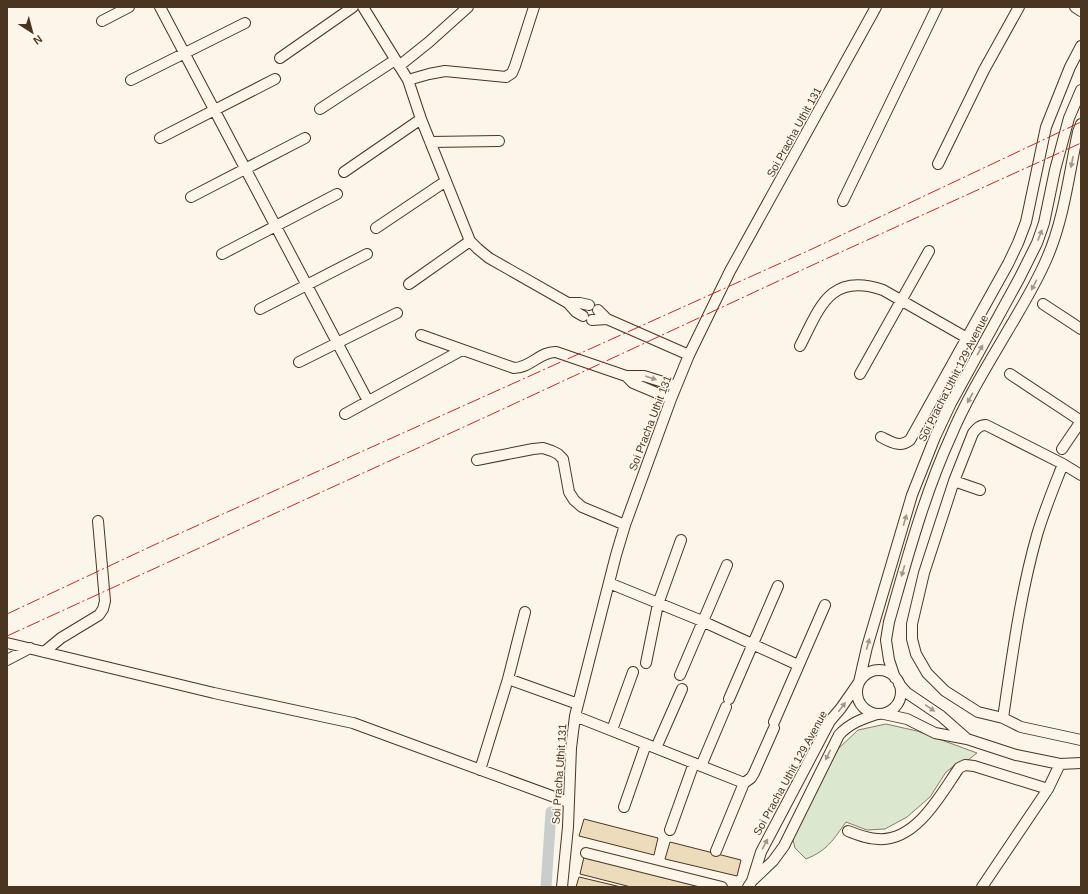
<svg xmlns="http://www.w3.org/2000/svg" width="1088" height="894" viewBox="0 0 1088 894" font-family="Helvetica,sans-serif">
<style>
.green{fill:#dce7d0;stroke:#887966}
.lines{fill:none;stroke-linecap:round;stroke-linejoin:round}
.canal{stroke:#c9cecd;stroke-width:11}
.building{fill:#ecdcbc;stroke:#4a3520}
.minor-casing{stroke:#4a3520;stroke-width:12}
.minor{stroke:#fbf6e9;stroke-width:10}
.power{stroke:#c62828;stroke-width:1;stroke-dasharray:14 3 2 3;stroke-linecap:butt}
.oneway{fill:#a29684}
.labels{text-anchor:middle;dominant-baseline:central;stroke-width:3;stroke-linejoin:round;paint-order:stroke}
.street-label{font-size:11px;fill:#4a3520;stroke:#fbf6e9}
</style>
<rect width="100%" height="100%" fill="#fbf6e9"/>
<path class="green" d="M886,724l31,7 60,22 -9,7 -14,6 -8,6 -16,25 -23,20 -22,12 -18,1 -21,-8c-13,18 -18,28 -40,37l-11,-11 -3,-12 46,-87 20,-19z"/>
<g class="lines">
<path class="canal" d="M546,887l5,-75"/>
</g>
<path class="building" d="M584,819l74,19 -4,17 -75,-19z
M670,842l71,18 -4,16 -72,-17z
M584,857l119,30h-72l-51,-13z
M579,877l42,10h-45z"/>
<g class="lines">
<g class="minor-casing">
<path id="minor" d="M160,7l208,394
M363,7l45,73 13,39 49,122 8,8 11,9 79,45 8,9 7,4
M1075,7l6,4
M102,21l27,-14
M280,58l73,-51
M399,66l30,-24 39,-35
M131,80l114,-57
M408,80l21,-6 16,-3 61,6 6,-4 3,-7 19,-59
M320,109l75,-49
M160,138l115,-59
M430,142l69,-1
M938,164l46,-94 35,-63
M344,172l77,-53
M191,197l114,-59
M843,201l94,-194
M376,228l70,-47
M222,254l115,-60
M409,284l61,-43
M568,303h12l9,2
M1043,304l38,25
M260,309l107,-55
M598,310l9,9 82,36
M592,320l15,-1
M421,335l93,33c16,0 27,-17 42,-16l70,24h18l32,10
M800,346c20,-39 30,-74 83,-56l84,48
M299,362l98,-49
M860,374l69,-123
M1010,374l71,47 -19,28
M626,376l7,7 38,16
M345,414l117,-64
M881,437c10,5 19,11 29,3l98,-176 10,-21 8,-21 20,-95 24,-60 11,-21
M477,460l56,-11 10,-1 9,3 6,3 5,5 6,33 5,8 8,7 43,18
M1081,475l-18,-11 -77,-39c-6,0 -9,3 -13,8l-19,48 -30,92 -12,51v15l4,15 11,19 18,18 33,21 25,6 18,9 60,13
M954,481l26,9
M609,583l93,38 96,44
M7,643l207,50 139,30 215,79
M44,652l17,-14 38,-23 4,-6 2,-8 -7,-80
M7,660l23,-12
M646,663l12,-59 23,-64
M857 692a22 22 0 1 1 44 0a22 22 0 1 1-44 0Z
M680,675l47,-110
M895,678l-6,-18 -3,-20 3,-18c18,-63 35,-127 62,-186 15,-36 36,-70 56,-104 14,-24 29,-48 40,-74 17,-39 22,-84 31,-126l3,-8
M508,679l70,25
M899,684l8,9 34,23 25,22
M729,699l49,-113
M884,714l23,5 28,14 32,6 49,16 44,9 21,-1
M575,716l169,67
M1003,718c9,-61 17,-123 34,-183 7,-24 17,-48 26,-71
M774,722l51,-117
M612,730l21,-58
M656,748l26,-59
M701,766l25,-59
M480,770l28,-91 17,-67
M624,807l22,-63
M670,830l24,-67
M848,831c10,4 20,8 30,8 38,3 63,-45 81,-71l6,-3 9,1 74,23
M716,851l28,-68 7,-5 3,-5 20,-45
M586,853l136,34
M752,881l9,-29 69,-131 11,-13 18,-26 8,-35 45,-152 23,-58 16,-34 68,-124 18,-36 7,-20 11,-53 14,-52 12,-28
M562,887l6,-60 3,-79 4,-32 41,-161 9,-30 46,-126 18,-44 41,-84 146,-264
M748,887l4,-6 21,-20 11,-15 55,-111c11,-12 23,-16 38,-21
M982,887l66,-98 12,-25"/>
</g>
<use href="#minor" class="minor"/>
<path class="power" d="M7,614l147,-69 658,-296 269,-127
M7,636l483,-221 340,-158 251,-114"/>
</g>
<defs><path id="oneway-solid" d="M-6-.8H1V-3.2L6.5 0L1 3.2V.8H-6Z"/></defs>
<g class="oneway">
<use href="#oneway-solid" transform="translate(1072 162) rotate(101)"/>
<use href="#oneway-solid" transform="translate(1040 235) rotate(-69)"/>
<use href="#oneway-solid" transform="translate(1034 285) rotate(118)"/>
<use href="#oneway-solid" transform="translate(980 350) rotate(-61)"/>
<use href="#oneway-solid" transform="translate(651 378) rotate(19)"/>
<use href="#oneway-solid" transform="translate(970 398) rotate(119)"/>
<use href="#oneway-solid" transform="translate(905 520) rotate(-74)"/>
<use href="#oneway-solid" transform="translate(903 571) rotate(106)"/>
<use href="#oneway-solid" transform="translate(868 644) rotate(-75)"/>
<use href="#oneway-solid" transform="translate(842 707) rotate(-53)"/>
<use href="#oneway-solid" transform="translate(930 708) rotate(35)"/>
<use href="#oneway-solid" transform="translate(828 755) rotate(116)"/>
<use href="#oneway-solid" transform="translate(765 844) rotate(-62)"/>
</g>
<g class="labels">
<g class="street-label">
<text transform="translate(794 132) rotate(-61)">Soi Pracha Uthit 131</text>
<text transform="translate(953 378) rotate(-63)">Soi Pracha Uthit 129 Avenue</text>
<text transform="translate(650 423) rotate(-69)">Soi Pracha Uthit 131</text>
<text transform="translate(790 773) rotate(-61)">Soi Pracha Uthit 129 Avenue</text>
<text transform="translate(559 774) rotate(-86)">Soi Pracha Uthit 131</text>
</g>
</g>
<rect width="1088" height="894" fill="none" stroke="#4a3520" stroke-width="16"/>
<g transform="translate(32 32) rotate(144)" stroke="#fbf6e9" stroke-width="3" paint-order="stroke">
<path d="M0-3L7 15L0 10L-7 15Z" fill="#4a3520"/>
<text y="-6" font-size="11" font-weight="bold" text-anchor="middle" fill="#4a3520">N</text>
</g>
</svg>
